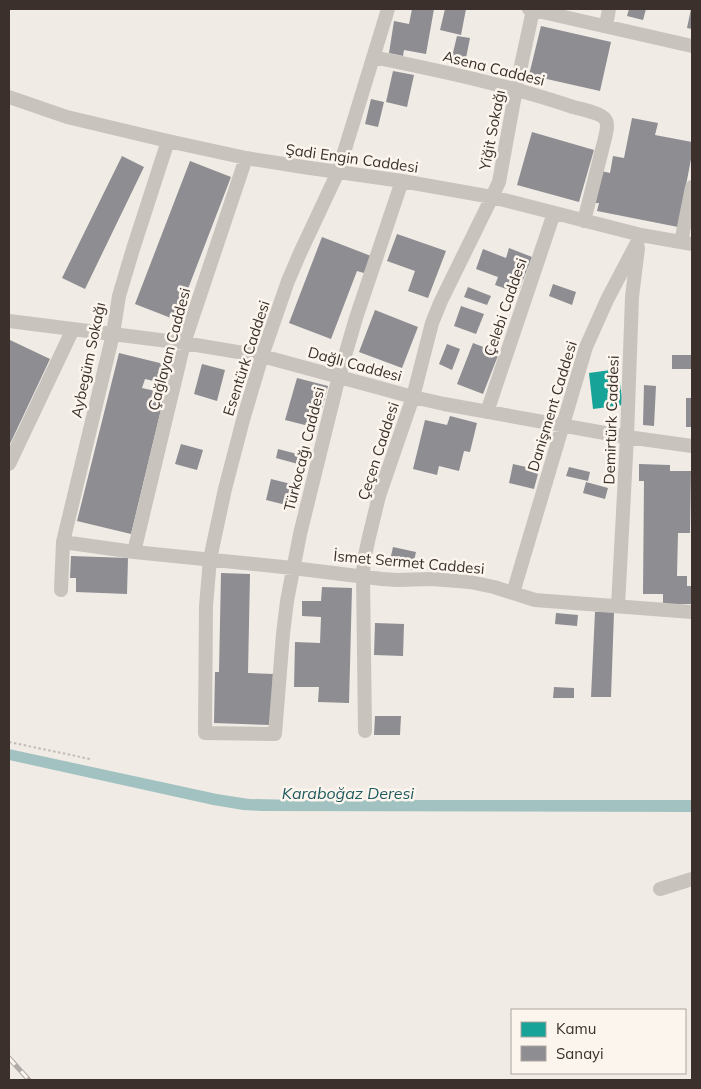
<svg xmlns="http://www.w3.org/2000/svg" width="701" height="1089" viewBox="0 0 701 1089" font-family="Mulish,sans-serif">
<style>
.water{fill:#a1c2c1}
.public{fill:#17a398}
.industry{fill:#8d8d92}
.lines{fill:none;stroke-linecap:round;stroke-linejoin:round}
.path{stroke:#c2bbb6;stroke-width:2;stroke-dasharray:2.5 2.5;stroke-linecap:butt}
.minor{stroke:#c9c3be;stroke-width:14}
.rail-casing{stroke:#b1aca8;stroke-width:5}
.rail{stroke:#fbf5ee;stroke-width:3;stroke-dasharray:9;stroke-linecap:butt}
.labels{text-anchor:middle;dominant-baseline:central;stroke-width:5;stroke-linejoin:round;paint-order:stroke}
.street-label{font-size:15px;fill:#3b302b;stroke:#fbf5ee}
.water-label{font-size:16px;font-style:italic;fill:#1f5a5e;stroke:#fbf5ee}
</style>
<rect width="100%" height="100%" fill="#f0ebe5"/>
<path class="water" d="M9,749l208,45 32,5 52,1h391v12l-431,-1 -18,-1 -30,-5 -204,-45z"/>
<path class="public" d="M618,369l5,36 -30,4 -4,-36z"/>
<path class="industry" d="M412,9h22l-8,45 -22,-4 -1,6 -14,-3 5,-32 15,3z
M445,9h21l-5,26 -21,-5z
M629,9h17l-3,11 -16,-4z
M691,9h1v20l-5,-1z
M541,26l70,16 -11,49 -71,-16z
M457,36l13,2 -5,25 -14,-2z
M393,71l21,4 -7,32 -21,-5z
M371,99l13,3 -6,25 -13,-3z
M632,118l26,5 -3,12 37,7v12l-14,73 -81,-16 2,-8h-4l6,-32 9,2 3,-17 11,2z
M532,132l62,18 -15,52 -62,-17z
M122,156l22,11 -59,122 -23,-11z
M190,161l41,16 -55,143 -41,-16z
M397,234l49,17 -18,47 -20,-7 7,-20 -28,-10z
M322,237l49,19 -7,17 -7,-2 -26,68 -42,-16z
M509,248l23,9 -14,36 -23,-8 3,-8 -22,-8 7,-20 23,9z
M553,284l23,8 -4,13 -23,-9z
M468,287l23,9 -4,9 -23,-8z
M461,306l23,8 -8,20 -22,-8z
M375,310l43,17 -16,41 -43,-16z
M10,340l40,19 -41,87v-104z
M473,343l26,10 -16,41 -26,-10z
M447,344l13,5 -8,21 -13,-6z
M119,353l53,13 -5,18 -22,-5 -3,9 23,5 -34,141 -54,-13z
M672,355h20v14h-20z
M202,364l23,6 -8,31 -23,-7z
M297,378l31,8 -6,23 -7,-1 -6,18 -24,-6z
M644,385l12,1 -2,40 -11,-1z
M686,398h6v29h-6z
M450,416l27,7 -7,29 -6,-1 -5,20 -20,-5 -2,9 -24,-6 12,-49 22,5z
M181,444l22,6 -6,20 -22,-6z
M278,449l23,6 -3,9 -22,-6z
M513,464l26,6 -5,19 -25,-6z
M639,464l31,1v6h21l-1,62h-12l-1,43h10v10h5v11h-1v7h-28v-10h-20l1,-113h-5z
M569,467l21,5 -2,9 -22,-5z
M271,479l28,7 -5,21 -28,-7z
M586,482l22,6 -3,11 -22,-6z
M393,547l23,5 -4,18 -23,-5z
M71,556l57,2 -1,36 -51,-2v-14h-6z
M221,573l29,1 -2,99 25,1 -2,51 -57,-2 1,-51h4z
M322,587l30,1 -3,115 -31,-1 1,-15h-25l1,-45 25,1 1,-26 -19,-1v-15h19z
M595,612h19l-3,85h-20z
M556,613l22,2 -1,11 -22,-2z
M375,623l29,1 -1,32 -29,-1z
M554,687l20,1v10h-21z
M375,716h26l-1,19h-26z"/>
<g class="lines">
<path class="path" d="M9,742l81,17"/>
<path class="minor" d="M388,9l-50,163 -38,81 -12,28 -26,75 -19,64 -18,69 -15,70 -4,47 -1,127 70,1 8,-100 4,-33 13,-67 39,-158 17,-58 46,-137
M529,9l163,37
M606,26l3,-17
M373,57c68,14 135,28 200,50 8,2 28,6 32,12 4,5 1,14 0,19l-21,83
M9,97l58,20 101,24 78,17 57,9 99,14 90,16 149,38 51,9
M681,242l11,-55
M9,321l175,22 78,13 151,41 31,7 183,33 65,9
M487,412l67,-199
M9,464l64,-135
M63,542l71,10 159,16 89,11 15,1 35,-1 38,3 24,5 41,13 157,12
M134,552l50,-209 62,-185
M61,590l2,-48 50,-208 6,-38 14,-47 35,-108
M513,593l73,-246 21,-47 34,-65
M618,606l9,-169 5,-140 6,-49
M365,731l-2,-155 1,-16 5,-23 10,-41 34,-99 19,-74 9,-22 51,-104 7,-15 17,-93 17,-79
M660,889l32,-10"/>
<g class="rail-casing">
<path id="rail" d="M9,1058l20,22"/>
</g>
<use href="#rail" class="rail"/>
</g>
<g class="labels">
<g class="street-label">
<text transform="translate(494 68) rotate(14)">Asena Caddesi</text>
<text transform="translate(492 130) rotate(-79)">Yiğit Sokağı</text>
<text transform="translate(352 158) rotate(8)">Şadi Engin Caddesi</text>
<text transform="translate(505 307) rotate(-71)">Çelebi Caddesi</text>
<text transform="translate(169 349) rotate(-75)">Çağlayan Caddesi</text>
<text transform="translate(246 358) rotate(-72)">Esentürk Caddesi</text>
<text transform="translate(88 360) rotate(-78)">Aybegüm Sokağı</text>
<text transform="translate(355 364) rotate(15)">Dağlı Caddesi</text>
<text transform="translate(552 406) rotate(-73)">Danişment Caddesi</text>
<text transform="translate(611 420) rotate(-88)">Demirtürk Caddesi</text>
<text transform="translate(304 449) rotate(-76)">Türkocağı Caddesi</text>
<text transform="translate(378 451) rotate(-72)">Çeçen Caddesi</text>
<text transform="translate(409 562) rotate(5)">İsmet Sermet Caddesi</text>
</g>
<g class="water-label">
<text x="348" y="793">Karaboğaz Deresi</text>
</g>
</g>
<rect width="701" height="1089" fill="none" stroke="#3b302b" stroke-width="20"/>
<rect x="511" y="1009" width="175" height="65" fill="#fbf5ee" stroke="#aea6a0"/>
<rect x="521" y="1022" width="25" height="15" fill="#17a398" stroke="#aea6a0"/>
<text x="556" y="1034" font-size="15" fill="#3b302b">Kamu</text>
<rect x="521" y="1046" width="25" height="15" fill="#8d8d92" stroke="#aea6a0"/>
<text x="556" y="1059" font-size="15" fill="#3b302b">Sanayi</text>
</svg>
